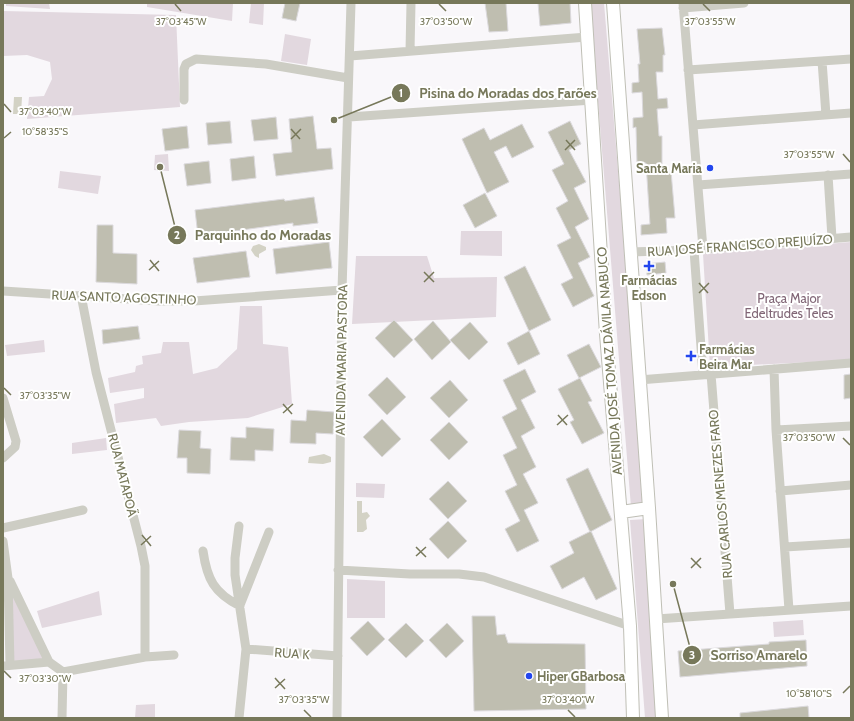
<svg xmlns="http://www.w3.org/2000/svg" width="854" height="721" viewBox="0 0 854 721" font-family="Cabin,sans-serif">
<style>
.green{fill:#e2d8df}
.water{fill:#d3d2c5}
.building{fill:#bfbeb0;stroke:#dbd9dc}
.lines{fill:none;stroke-linecap:round;stroke-linejoin:round}
.major-casing{stroke:#bfbfb5;stroke-width:14}
.minor{stroke:#cdcdc4;stroke-width:9}
.major{stroke:#fff;stroke-width:12}
.ticks{fill:none;stroke:#77785a;stroke-width:1.5}
.poi-dot{fill:#2346ee;stroke:#fff;stroke-width:1.5}
.labels{text-anchor:middle;dominant-baseline:central;stroke-width:4;stroke-linejoin:round;paint-order:stroke}
.poi-label{font-size:13px;font-weight:bold;fill:#77785a;stroke:#fff;text-anchor:start}
.street-label{font-size:13px;fill:#77785a;stroke:#fff}
.park-label{font-size:13px;fill:#816676;stroke:#fff}
.ticks-label{font-size:10px;text-anchor:middle;fill:#77785a;stroke:#fff;stroke-width:4;stroke-linejoin:round;paint-order:stroke}
.leader{fill:none;stroke:#77785a;stroke-width:1.5}
.callout-dot{fill:#77785a;stroke:#fff;stroke-width:1.5}
.mark-label{font-size:12px;text-anchor:middle;font-weight:bold;fill:#fff}
.callout-label{font-size:14px;text-anchor:middle;font-weight:bold;fill:#77785a;stroke:#fff;stroke-width:4;stroke-linejoin:round;paint-order:stroke}
</style>
<rect width="100%" height="100%" fill="#f9f7fa"/>
<path class="green" d="M6,3h43l1,6 -44,-3z
M147,3h86l-1,18 -85,-14z
M251,3h13l-1,22 -14,-2z
M590,3h14l42,501 -15,3z
M3,11l173,4 4,92 -153,12 2,-22 15,-1 8,-17 -2,-17 -23,-7 -24,1z
M285,34l26,5 -4,26 -26,-4z
M168,154l1,17 -15,-1 1,-15z
M60,171l41,5 -3,18 -40,-6z
M461,231h41v25l-42,-1z
M851,242v118l-141,7 -7,-113z
M356,256h71l7,22 63,-1 -1,40 -144,7z
M240,306h22l1,38 25,3 4,57 -44,14 -59,4 -28,4 -5,-8 -40,5 -2,-19 30,-6v-10l-34,5 -2,-15 27,-6 1,-6 7,-2 -1,-8 19,-3 2,-11h26l4,32 24,-6 20,-19z
M44,340l1,12 -38,4 -2,-11z
M106,438l1,12 -35,4v-11z
M356,483l29,1 -1,14 -28,-1z
M647,519l13,199h-15l-15,-198z
M347,579l38,2v37h-38z
M10,580l43,86h-39z
M99,591l3,24 -60,13 -5,-17z
M803,620l1,15 -30,2 -1,-15z
M155,704v14h-20l1,-13z"/>
<path class="water" d="M14,97h8l-1,17h-8z
M259,244l7,3v3l-7,4v4l-4,-2 -4,-6 2,-4z
M324,454l7,3v5l-8,2 -15,-1 1,-6z
M357,501h5v12l5,-1 3,4 -4,4 1,9 -4,3h-6z"/>
<path class="building" d="M285,3h15l-4,18 -14,-3z
M485,3h21l2,28 -19,1z
M538,3h32l1,20 -31,3z
M662,28l3,27h-2v17h-7l2,27 9,-1 1,10 -11,1 2,27h3v36l9,-1 4,47h-9l1,15 -26,2v-10l9,-1 -4,-61 -9,1 -1,-37 -3,1v-10l10,-1 -1,-25 -10,1v-10l7,-1 -1,-18h2l-3,-35z
M313,116l4,33 14,-1 2,21 -57,7 -3,-22 19,-2 -3,-33z
M276,117l2,22 -24,2 -3,-21z
M230,121l2,22 -24,2 -2,-22z
M570,121l11,23 -12,6 17,32 -12,6 15,31 -14,8 15,30 -12,6 16,33 -21,11 -12,-23 12,-6 -16,-33 14,-7 -15,-30 12,-7 -16,-31 12,-6 -16,-32z
M522,124l12,23 -22,11 -6,-12 -12,6 15,30 -22,11 -25,-54 22,-11 6,12z
M187,126l2,22 -24,3 -3,-22z
M254,156l2,22 -24,3 -2,-22z
M209,161l2,22 -24,3 -3,-22z
M485,193l12,23 -22,12 -12,-23z
M314,197l4,26 -25,3v-3l-95,13 -3,-26 89,-11 1,2z
M97,225h16v28l24,1v30l-41,-2z
M329,242l3,26 -56,6 -3,-25z
M246,251l4,26 -53,6 -4,-25z
M665,262l1,11 -19,2 -1,-11z
M525,266l26,54 -22,11 -25,-54z
M394,320l19,20 -19,18 -19,-20z
M433,321l18,21 -19,18 -18,-21z
M470,322l18,20 -19,18 -19,-20z
M138,326l2,13 -37,5 -1,-14z
M529,331l11,23 -22,11 -11,-22z
M589,344l12,23 -22,11 -12,-23z
M525,369l11,23 -15,8 14,28 -14,8 15,31 -13,7 15,29 -14,7 15,31 -22,11 -12,-23 15,-8 -15,-30 12,-6 -14,-30 14,-7 -15,-31 15,-8 -14,-29z
M851,374v24l-7,1v-24z
M387,377l19,20 -19,18 -19,-20z
M580,378l12,23 -4,1 16,31 -22,11 -12,-22 4,-2 -16,-31z
M450,380l18,20 -19,18 -19,-20z
M307,410l27,2 -1,22 -17,-1v11l-26,-1 1,-23 15,1z
M382,419l19,20 -19,18 -19,-20z
M449,422l19,20 -19,18 -19,-20z
M246,427l28,2 -1,22 -18,-1v11l-25,-1 1,-23 15,1z
M179,430l22,1 -1,17 11,1 -1,25 -23,-1v-15h-10z
M588,468l24,52 -22,12 -24,-53z
M448,481l19,20 -19,18 -19,-20z
M448,521l19,20 -19,18 -19,-20z
M591,531l26,58 -21,11 -12,-23 -22,12 -12,-23 24,-13 -5,-11z
M472,616h23l2,19 8,-1 3,9 77,1 1,65 -112,2z
M368,621l17,18 -18,17 -17,-18z
M406,623l18,18 -18,17 -18,-18z
M447,623l17,18 -18,17 -17,-18z
M806,640l1,26 -127,11 -2,-26 91,-7v-2z
M808,706l1,12h-69v-5z"/>
<g class="lines">
<g class="major-casing">
<path id="major" d="M585,3l21,331 24,292 3,92
M613,3l36,505 13,210
M621,512l28,-4"/>
</g>
<path class="minor" d="M683,3l20,246
M683,8l61,-5
M410,51l1,-48
M350,56l237,-19
M822,61l4,54
M688,70l163,-11
M184,100v-31l2,-5 10,-5 70,5 82,14
M349,117l243,-17
M693,125l158,-12
M828,175l4,63
M698,185l153,-11
M694,250l9,125
M630,252l64,-2 157,-13
M3,291l156,10h35l148,-11
M81,295l15,77 45,174 4,20v91
M774,369l2,61 13,180
M711,374l19,240
M639,380l212,-17
M3,398l13,43 -1,6 -12,11
M776,430l75,-4
M780,491l71,-6
M3,528l80,-18
M3,541l5,37 2,87
M785,547l66,-4
M203,551c4,28 11,42 37,55
M338,570l72,4h49l25,3 146,49
M10,581l39,81
M240,605l29,-73
M656,619l195,-13
M246,649l92,7
M3,666l46,-4 14,10 82,-15 29,-2
M62,718l1,-46
M239,718l7,-69 -11,-74v-17l4,-32
M337,718l5,-428 9,-287"/>
<use href="#major" class="major"/>
</g>
<path class="ticks" d="M175,4l6,7M439,4l7,7M703,4l7,7M4,104l7,8M291,129l9,10M4,138l7,-6M291,139l10,-10M566,140l9,10M565,150l10,-10M843,154l7,8M150,260l9,11M149,270l10,-9M424,272l10,10M424,282l10,-10M699,283l9,10M699,293l10,-10M4,388l7,7M283,404l9,10M283,413l10,-9M558,415l9,10M557,425l11,-10M843,438l7,7M142,535l9,11M141,545l10,-9M416,547l10,10M416,556l10,-9M691,558l10,10M691,568l10,-10M4,671l7,7M275,678l10,11M275,688l10,-9M843,693l7,-7M304,710l7,7M568,710l7,7"/>
<g class="poi-dot">
<circle cx="710" cy="168" r="4"/>
<path d="M647 260h4v4h4v4h-4v4h-4v-4h-4v-4h4z"/>
<path d="M689 350h4v4h4v4h-4v4h-4v-4h-4v-4h4z"/>
<circle cx="529" cy="676" r="4"/>
</g>
<g class="labels">
<g class="poi-label">
<text x="702" y="168" text-anchor="end">Santa Maria</text>
<text x="649" y="280" text-anchor="middle">Farmácias<tspan x="649" dy="15">Edson</tspan></text>
<text x="699" y="349">Farmácias<tspan x="699" dy="15">Beira Mar</tspan></text>
<text x="537" y="676">Hiper GBarbosa</text>
</g>
<g class="street-label">
<text transform="translate(740 245) rotate(-4)">RUA JOSÉ FRANCISCO PREJUÍZO</text>
<text transform="translate(124 297) rotate(2)">RUA SANTO AGOSTINHO</text>
<text transform="translate(341 360) rotate(-89)">AVENIDA MARIA PASTORA</text>
<text transform="translate(609 361) rotate(-94)">AVENIDA JOSÉ TOMAZ DÁVILA NABUCO</text>
<text transform="translate(123 475) rotate(76)">RUA MATAPOÃ</text>
<text transform="translate(720 494) rotate(-95)">RUA CARLOS MENEZES FARO</text>
<text transform="translate(292 653) rotate(4)">RUA K</text>
</g>
<g class="park-label">
<text x="789" y="298">Praça Major<tspan x="789" dy="15">Edeltrudes Teles</tspan></text>
</g>
</g>
<g class="ticks-label">
<text x="181" y="25">37°03'45"W</text>
<text x="446" y="25">37°03'50"W</text>
<text x="710" y="25">37°03'55"W</text>
<text x="45" y="115">37°03'40"W</text>
<text x="45" y="135">10°58'35"S</text>
<text x="809" y="158">37°03'55"W</text>
<text x="45" y="399">37°03'35"W</text>
<text x="809" y="441">37°03'50"W</text>
<text x="45" y="682">37°03'30"W</text>
<text x="809" y="697">10°58'10"S</text>
<text x="304" y="703">37°03'35"W</text>
<text x="568" y="703">37°03'40"W</text>
</g>
<path class="leader" d="M334 120L401 93M160 167L177 235M673 584L692 655"/>
<g class="callout-dot">
<circle cx="334" cy="120" r="4"/>
<circle cx="160" cy="167" r="4"/>
<circle cx="673" cy="584" r="4"/>
<circle cx="401" cy="93" r="10"/>
<circle cx="177" cy="235" r="10"/>
<circle cx="692" cy="655" r="10"/>
</g>
<g class="mark-label">
<text x="401" y="97">1</text>
<text x="177" y="239">2</text>
<text x="692" y="659">3</text>
</g>
<g class="callout-label">
<text x="508" y="98">Pisina do Moradas dos Farões</text>
<text x="263" y="240">Parquinho do Moradas</text>
<text x="759" y="660">Sorriso Amarelo</text>
</g>
<rect width="854" height="721" fill="none" stroke="#77785a" stroke-width="8"/>
</svg>
